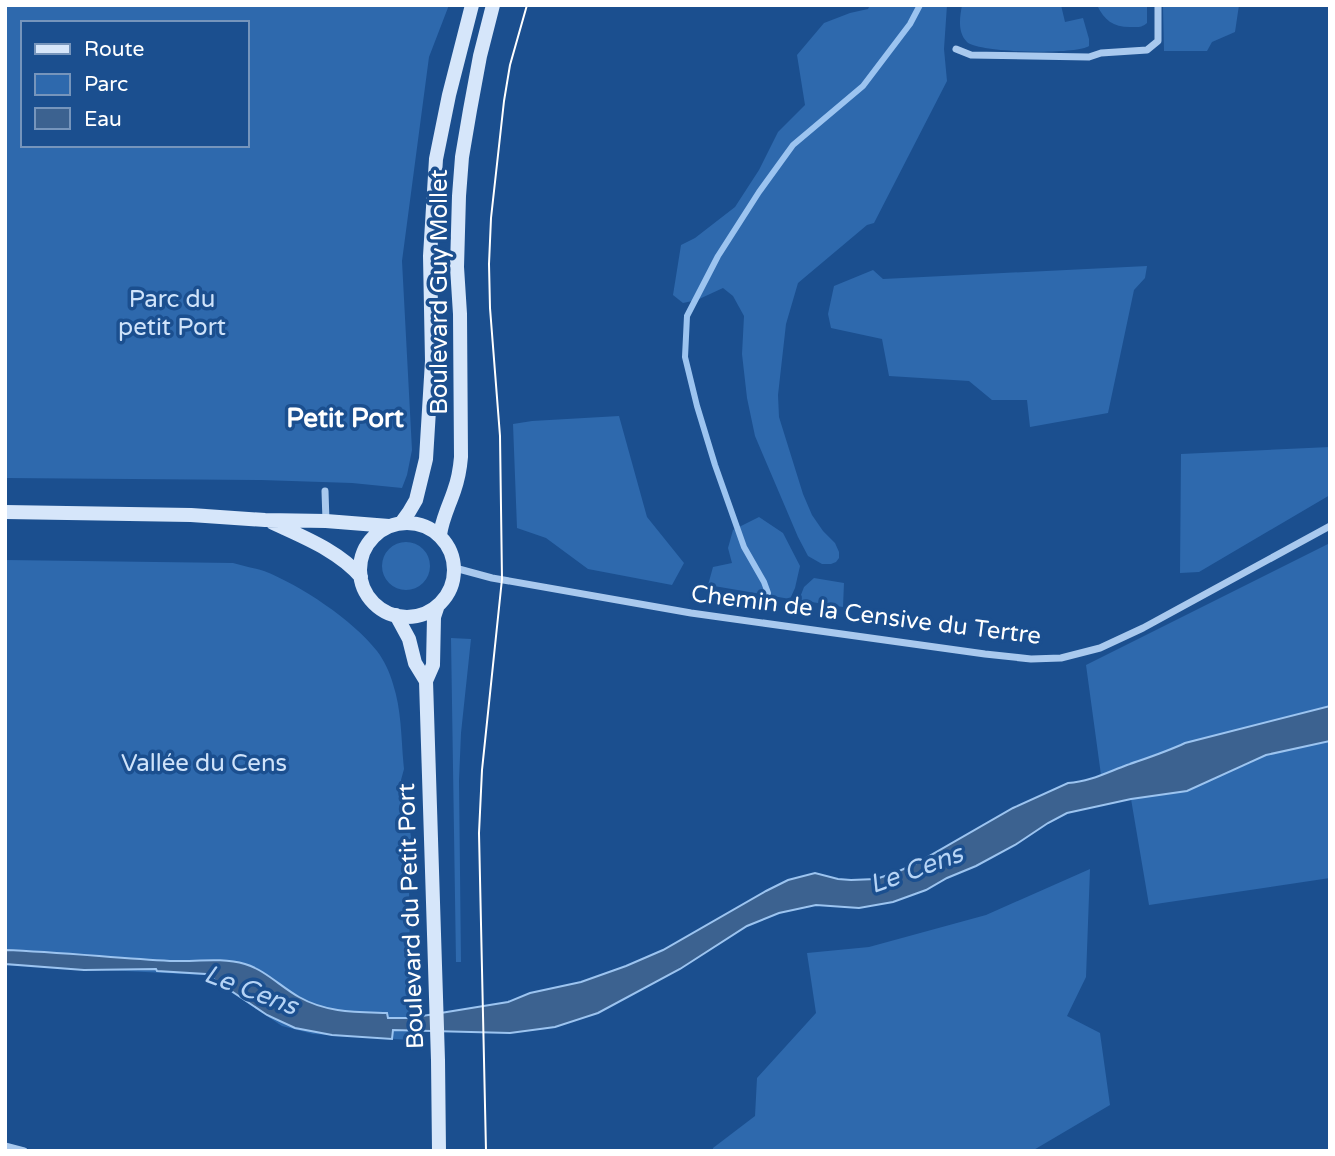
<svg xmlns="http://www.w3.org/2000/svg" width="1335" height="1156" viewBox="0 0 1335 1156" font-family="'Varela Round',sans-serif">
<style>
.green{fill:#2e69ad;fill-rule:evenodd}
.water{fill:#3c6290;stroke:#9cc4f0;stroke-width:2}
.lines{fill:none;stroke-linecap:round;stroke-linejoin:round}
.stream{stroke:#9cc4f0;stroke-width:6}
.street{stroke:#a9c9ee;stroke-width:7}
.secondary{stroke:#d6e6fa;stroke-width:14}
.tram{stroke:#fff;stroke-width:2}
.labels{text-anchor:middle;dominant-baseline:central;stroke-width:7;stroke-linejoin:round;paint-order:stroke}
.street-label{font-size:24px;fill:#fff;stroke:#1b4f8f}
.park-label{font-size:24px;fill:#cfe3fa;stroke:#1b4f8f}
.neighbourhood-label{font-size:26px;font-weight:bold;fill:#fff;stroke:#1b4f8f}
.water-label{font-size:26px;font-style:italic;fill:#b5d3f5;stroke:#1b4f8f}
</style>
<rect width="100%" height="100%" fill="#1b4f8f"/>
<path class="green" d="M5,5h444l-20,52 -27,204 10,189 -5,25 -5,13 -50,-5 -91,-3 -256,-2zM23,23h224v122h-224z
M870,5h77l-3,44 3,32 -73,142 -7,2 -69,58 -12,41 -8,71 1,22 24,77 9,21 11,16 12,12 4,9v6l-3,4 -5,2h-9l-14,-8 -10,-19 -43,-101 -8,-38 -5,-44 2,-38 -11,-20 -10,-8 -26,12 -14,3 -10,-8 8,-50 14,-7 40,-31 24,-37 19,-38 27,-27 -8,-50 27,-32 26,-10 18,-4z
M962,5h99l4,17 18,-4 6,21v7c-13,9 -111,7 -122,-4 -10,-10 -7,-25 -5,-37z
M1097,5h50v18c-6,5 -9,4 -17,4 -17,0 -26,-7 -33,-22z
M1169,5h70l-4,27 -23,10 -5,9h-43l-1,-44z
M1147,266l-2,12 -11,12 -26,123 -78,14 -3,-27h-35l-23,-19 -80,-5 -7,-37 -51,-11 -3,-14 6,-28 39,-16 10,9z
M619,416l28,101 37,46 -12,22 -84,-16 -42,-31 -29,-10 -4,-104 19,-3z
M1330,447v48l-131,77 -19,1 1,-119z
M759,517l24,16 17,33 -5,22 -5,11 -82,-14 5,-18 19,-4 -4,-15 5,-18z
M382 566a24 24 0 1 1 48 0a24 24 0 1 1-48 0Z
M1330,543v163l-145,37 -22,10 -62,22 -15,-110z
M5,560l228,3c10,3 21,5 31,8 36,14 89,49 113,80 7,9 13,22 16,33 9,27 8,57 11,85l-3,11 4,40 4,4 2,13 -2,48 2,155 -98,-6 -31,-8 -77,-51 -200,-10z
M814,578l30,5 -1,24 -44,-7 5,-13z
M451,638l20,1 -10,94 -2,48 2,181h-5z
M1330,741v137l-181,27 -18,-106 56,-8 79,-36z
M1090,869l-4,108 -19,39 33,17 10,72 -78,46h-319v-3l42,-32 2,-38 59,-65 -9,-60 62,-6 117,-32z"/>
<path class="water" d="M1330,706v35l-64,14 -79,36 -56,8 -64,14 -19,10 -33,22 -39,21 -29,12 -21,12 -33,12 -34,6 -43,-3 -37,8 -32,13 -67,43 -82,44 -43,14 -45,6 -117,-3 -1,9 -60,-4 -37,-7 -28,-13 -61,-41 -49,-3 -1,-2 -72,1 -79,-6v-14c55,2 110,8 165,11 24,1 51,-4 75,3 20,6 36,23 54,33 28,16 58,15 88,16l1,5h22l98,-16 22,-9 51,-11 45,-16 37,-16 103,-59 22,-11 27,-7 23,6 13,1 25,-1 21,-7 20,-9 96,-55 55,-25c21,-1 40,-11 59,-18 20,-7 39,-13 58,-22z"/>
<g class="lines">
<path class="stream" d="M768,593l-4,-11 -20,-35 -29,-82 -18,-59 -12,-49 2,-41 31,-60 41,-64 34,-47 70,-59 47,-62 10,-19"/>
<path class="street" d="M956,49l15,6 118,2 12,-4 46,-3 11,-9v-36
M325,491l1,30
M455,568l37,10 199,35 294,41 46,5 30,-1 39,-10 43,-20 187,-102
M5,1146l19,5"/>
<path class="secondary" d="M5,512l186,3 74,5 61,1 63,5
M360 570a47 47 0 1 1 94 0a47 47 0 1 1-94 0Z
M273,523c30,14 66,28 88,54
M401,523l8,-11 7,-12 10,-41 6,-98 -2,-105 6,-97 13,-64 23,-90
M440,535c2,-16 9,-29 14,-44 4,-11 6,-22 7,-34l-1,-143 -3,-47 2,-71 3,-39 8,-47 10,-54 13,-51
M438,605l-4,12 -1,48 -7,16 12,379 1,91
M396,615l13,24 6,24 11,18"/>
<path class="tram" d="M486,1151l-7,-318 3,-63 20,-191 -2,-143 -10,-128 -1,-44 2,-46 13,-117 6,-36 17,-60"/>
</g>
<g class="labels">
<g class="street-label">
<text transform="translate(439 292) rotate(-90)">Boulevard Guy Mollet</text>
<text transform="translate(866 615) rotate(7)">Chemin de la Censive du Tertre</text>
<text transform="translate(411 916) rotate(-92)">Boulevard du Petit Port</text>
</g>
<g class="park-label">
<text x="172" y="299">Parc du<tspan x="172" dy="28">petit Port</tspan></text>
<text x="204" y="763">Vallée du Cens</text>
</g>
<g class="neighbourhood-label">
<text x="345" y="418">Petit Port</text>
</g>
<g class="water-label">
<text transform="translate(916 869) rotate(-20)">Le Cens</text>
<text transform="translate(251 990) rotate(21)">Le Cens</text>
</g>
</g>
<rect width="1335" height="1156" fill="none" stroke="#ffffff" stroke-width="14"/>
<rect x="21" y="21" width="228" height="126" fill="#1b4f8f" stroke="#7695bc" stroke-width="2"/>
<rect x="35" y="44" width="35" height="10" fill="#d6e6fa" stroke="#7695bc" stroke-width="2"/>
<text x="84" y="56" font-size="21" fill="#ffffff">Route</text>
<rect x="35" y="74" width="35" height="21" fill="#2e69ad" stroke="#7695bc" stroke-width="2"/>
<text x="84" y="91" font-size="21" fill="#ffffff">Parc</text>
<rect x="35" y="108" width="35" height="21" fill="#3c6290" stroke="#7695bc" stroke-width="2"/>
<text x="84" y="126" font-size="21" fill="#ffffff">Eau</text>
</svg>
